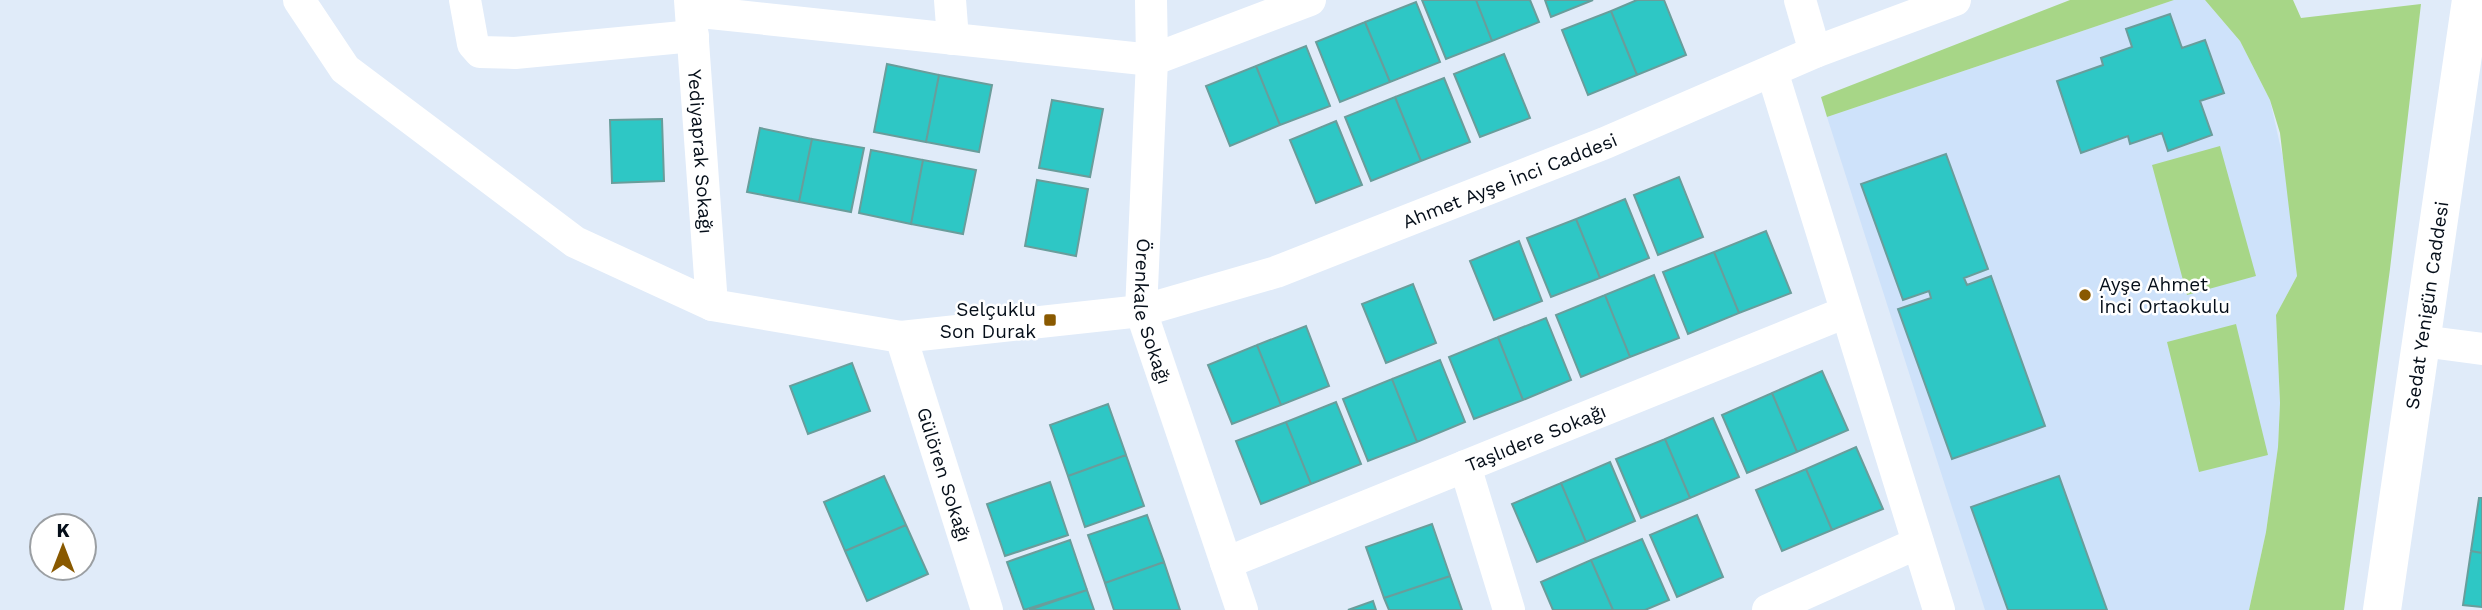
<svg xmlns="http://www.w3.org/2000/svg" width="2482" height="610" viewBox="0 0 2482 610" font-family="'Work Sans',sans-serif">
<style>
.built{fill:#cee2fa}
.green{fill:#a7d687}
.building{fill:#2ec7c5;stroke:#699d9b;stroke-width:2}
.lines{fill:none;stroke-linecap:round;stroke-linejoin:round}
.minor{stroke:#fff;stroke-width:32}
.tertiary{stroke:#fff;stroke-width:38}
.poi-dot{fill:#895900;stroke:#fff;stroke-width:2.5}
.labels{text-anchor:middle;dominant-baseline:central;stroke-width:5;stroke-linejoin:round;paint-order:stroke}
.street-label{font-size:19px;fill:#050e19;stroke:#fff}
.poi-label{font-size:19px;fill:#050e19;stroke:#fff;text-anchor:start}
</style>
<rect width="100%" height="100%" fill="#e0ebf9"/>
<path class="built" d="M2174,0h31l35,41 30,59 15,67 12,109 -21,39 4,88 -2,44 -12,85 -17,78h-264l-158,-493z"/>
<path class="green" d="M2070,0h104l-347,117 -6,-20z
M2205,0h88l8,18 120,-14 -31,265 -46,341h-95l17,-78 12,-85 2,-44 -4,-88 21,-39 -17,-143 -10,-33 -30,-59z
M2220,146l36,130 -69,19 -35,-130z
M2236,324l32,131 -69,17 -32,-130z"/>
<path class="building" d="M1422,0h54l16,41 -46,18z
M1476,0h54l9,22 -47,19z
M1545,0h48l-42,17z
M1637,0h27l22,55 -49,20 -26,-64z
M1416,2l24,60 -50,20 -25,-60z
M1611,11l26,64 -49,20 -26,-65z
M2170,14l12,34 23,-8 19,53 -24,8 12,34 -44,16 -6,-18 -32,11 -2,-8 -47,17 -24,-72 46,-16 -2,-7 31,-11 -6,-18z
M1365,22l25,60 -50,20 -24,-60z
M1306,46l24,60 -50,19 -24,-59z
M1504,54l26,64 -50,19 -26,-63z
M887,64l52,11 -13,67 -52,-10z
M1256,66l24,59 -50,21 -24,-60z
M939,75l53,10 -13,67 -53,-10z
M1444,78l26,64 -49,19 -26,-64z
M1395,97l26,64 -50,20 -26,-64z
M1052,100l51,9 -13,68 -51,-9z
M662,119l2,62 -52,2 -2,-63z
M1336,121l26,64 -46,18 -26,-63z
M760,128l52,11 -13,63 -52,-10z
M812,139l52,9 -13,64 -52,-10z
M871,150l52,10 -12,64 -52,-11z
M1946,154l42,115 -24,9 3,7 24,-9 54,150 -93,33 -54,-150 33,-11 -2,-7 -26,9 -42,-116z
M923,160l53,10 -13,64 -52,-10z
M1679,177l24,60 -45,18 -24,-60z
M1037,180l51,9 -12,67 -51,-10z
M1625,199l24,59 -49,20 -24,-59z
M1576,219l24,59 -49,19 -24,-59z
M1766,231l25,62 -52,20 -25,-61z
M1519,241l23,60 -48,19 -24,-59z
M1714,252l25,61 -51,21 -25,-62z
M1654,275l25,63 -49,19 -25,-62z
M1413,284l23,59 -50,20 -24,-59z
M1605,295l25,62 -49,20 -25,-62z
M1546,318l25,62 -48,20 -25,-63z
M1306,326l23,60 -48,19 -24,-60z
M1498,337l25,63 -49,19 -25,-62z
M1257,345l24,60 -49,19 -24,-59z
M1440,360l25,62 -48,20 -25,-63z
M852,363l18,48 -62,23 -18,-48z
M1822,371l26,59 -51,22 -25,-59z
M1392,379l25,63 -49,19 -25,-62z
M1772,393l25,59 -50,21 -25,-58z
M1336,402l25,62 -50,20 -25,-62z
M1108,404l18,51 -58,21 -18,-51z
M1713,418l26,59 -49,21 -25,-59z
M1286,422l25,62 -50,20 -25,-63z
M1665,439l25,59 -49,20 -25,-59z
M1856,447l27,62 -51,21 -26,-61z
M1126,455l18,51 -59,21 -17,-51z
M1610,462l25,59 -49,21 -25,-59z
M1806,469l26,61 -50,21 -26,-61z
M884,476l22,49 -61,26 -21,-49z
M2059,476l48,134h-99l-37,-103z
M1050,482l18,53 -63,21 -18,-52z
M1561,483l25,59 -49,20 -25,-58z
M2479,498h3v55l-11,-2z
M1147,515l17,47 -59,21 -17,-48z
M1697,515l26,62 -46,20 -27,-62z
M1432,524l18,52 -66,22 -18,-51z
M906,525l22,49 -61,27 -22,-50z
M1642,539l27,61 -24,10h-32l-22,-50z
M1070,540l17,50 -63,20 -17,-48z
M2471,551l11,2v54l-19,-2z
M1591,560l22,50h-60l-12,-28z
M1164,562l16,48h-66l-9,-27z
M1450,576l12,34h-73l-5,-12z
M1087,590l7,20h-65z
M1373,601l3,9h-28z"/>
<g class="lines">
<g class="minor">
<path id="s1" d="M299,0l46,69 230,173 137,63 189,32 240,-26 135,-39 329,-129 210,-91 140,-52"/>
<path d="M465,0l8,44 7,8 35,1 178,-17"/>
<path id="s2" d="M690,0l22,305"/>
<path d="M950,0l3,39"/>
<path id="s3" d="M1151,0l1,60 -11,251 101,299"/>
<path d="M1800,0l15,52"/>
<path d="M691,11l461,49 158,-60"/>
<path d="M1772,71l167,539"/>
<path id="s4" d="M901,337l86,273"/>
<path d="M2422,341l60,8"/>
<path d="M1465,466l44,144"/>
<path id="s5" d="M1226,563l620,-251"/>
<path d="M1768,610l150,-67"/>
</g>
<path class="tertiary" id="s6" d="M2382,610l89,-610"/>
</g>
<g class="poi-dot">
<circle cx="2085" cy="295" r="7"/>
<rect x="1043" y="313" width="14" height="14" rx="3.5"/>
</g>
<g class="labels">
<g class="street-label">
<text stroke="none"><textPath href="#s2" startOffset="152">Yediyaprak Sokağı</textPath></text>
<text stroke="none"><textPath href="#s1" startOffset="1346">Ahmet Ayşe İnci Caddesi</textPath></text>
<text stroke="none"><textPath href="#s6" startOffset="308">Sedat Yenigün Caddesi</textPath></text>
<text stroke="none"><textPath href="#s3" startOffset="313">Örenkale Sokağı</textPath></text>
<text stroke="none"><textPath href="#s5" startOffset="334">Taşlıdere Sokağı</textPath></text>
<text stroke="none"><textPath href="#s4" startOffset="144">Gülören Sokağı</textPath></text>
</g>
<g class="poi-label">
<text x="2099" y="284">Ayşe Ahmet<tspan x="2099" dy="22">İnci Ortaokulu</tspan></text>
<text x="1036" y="309" text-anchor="end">Selçuklu<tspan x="1036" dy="22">Son Durak</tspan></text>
</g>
</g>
<g transform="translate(63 547)"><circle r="33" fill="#ffffff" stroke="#9b9fa3" stroke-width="2"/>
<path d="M0-5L12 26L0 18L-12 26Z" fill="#895900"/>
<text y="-10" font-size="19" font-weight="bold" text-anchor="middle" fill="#050e19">K</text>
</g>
</svg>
